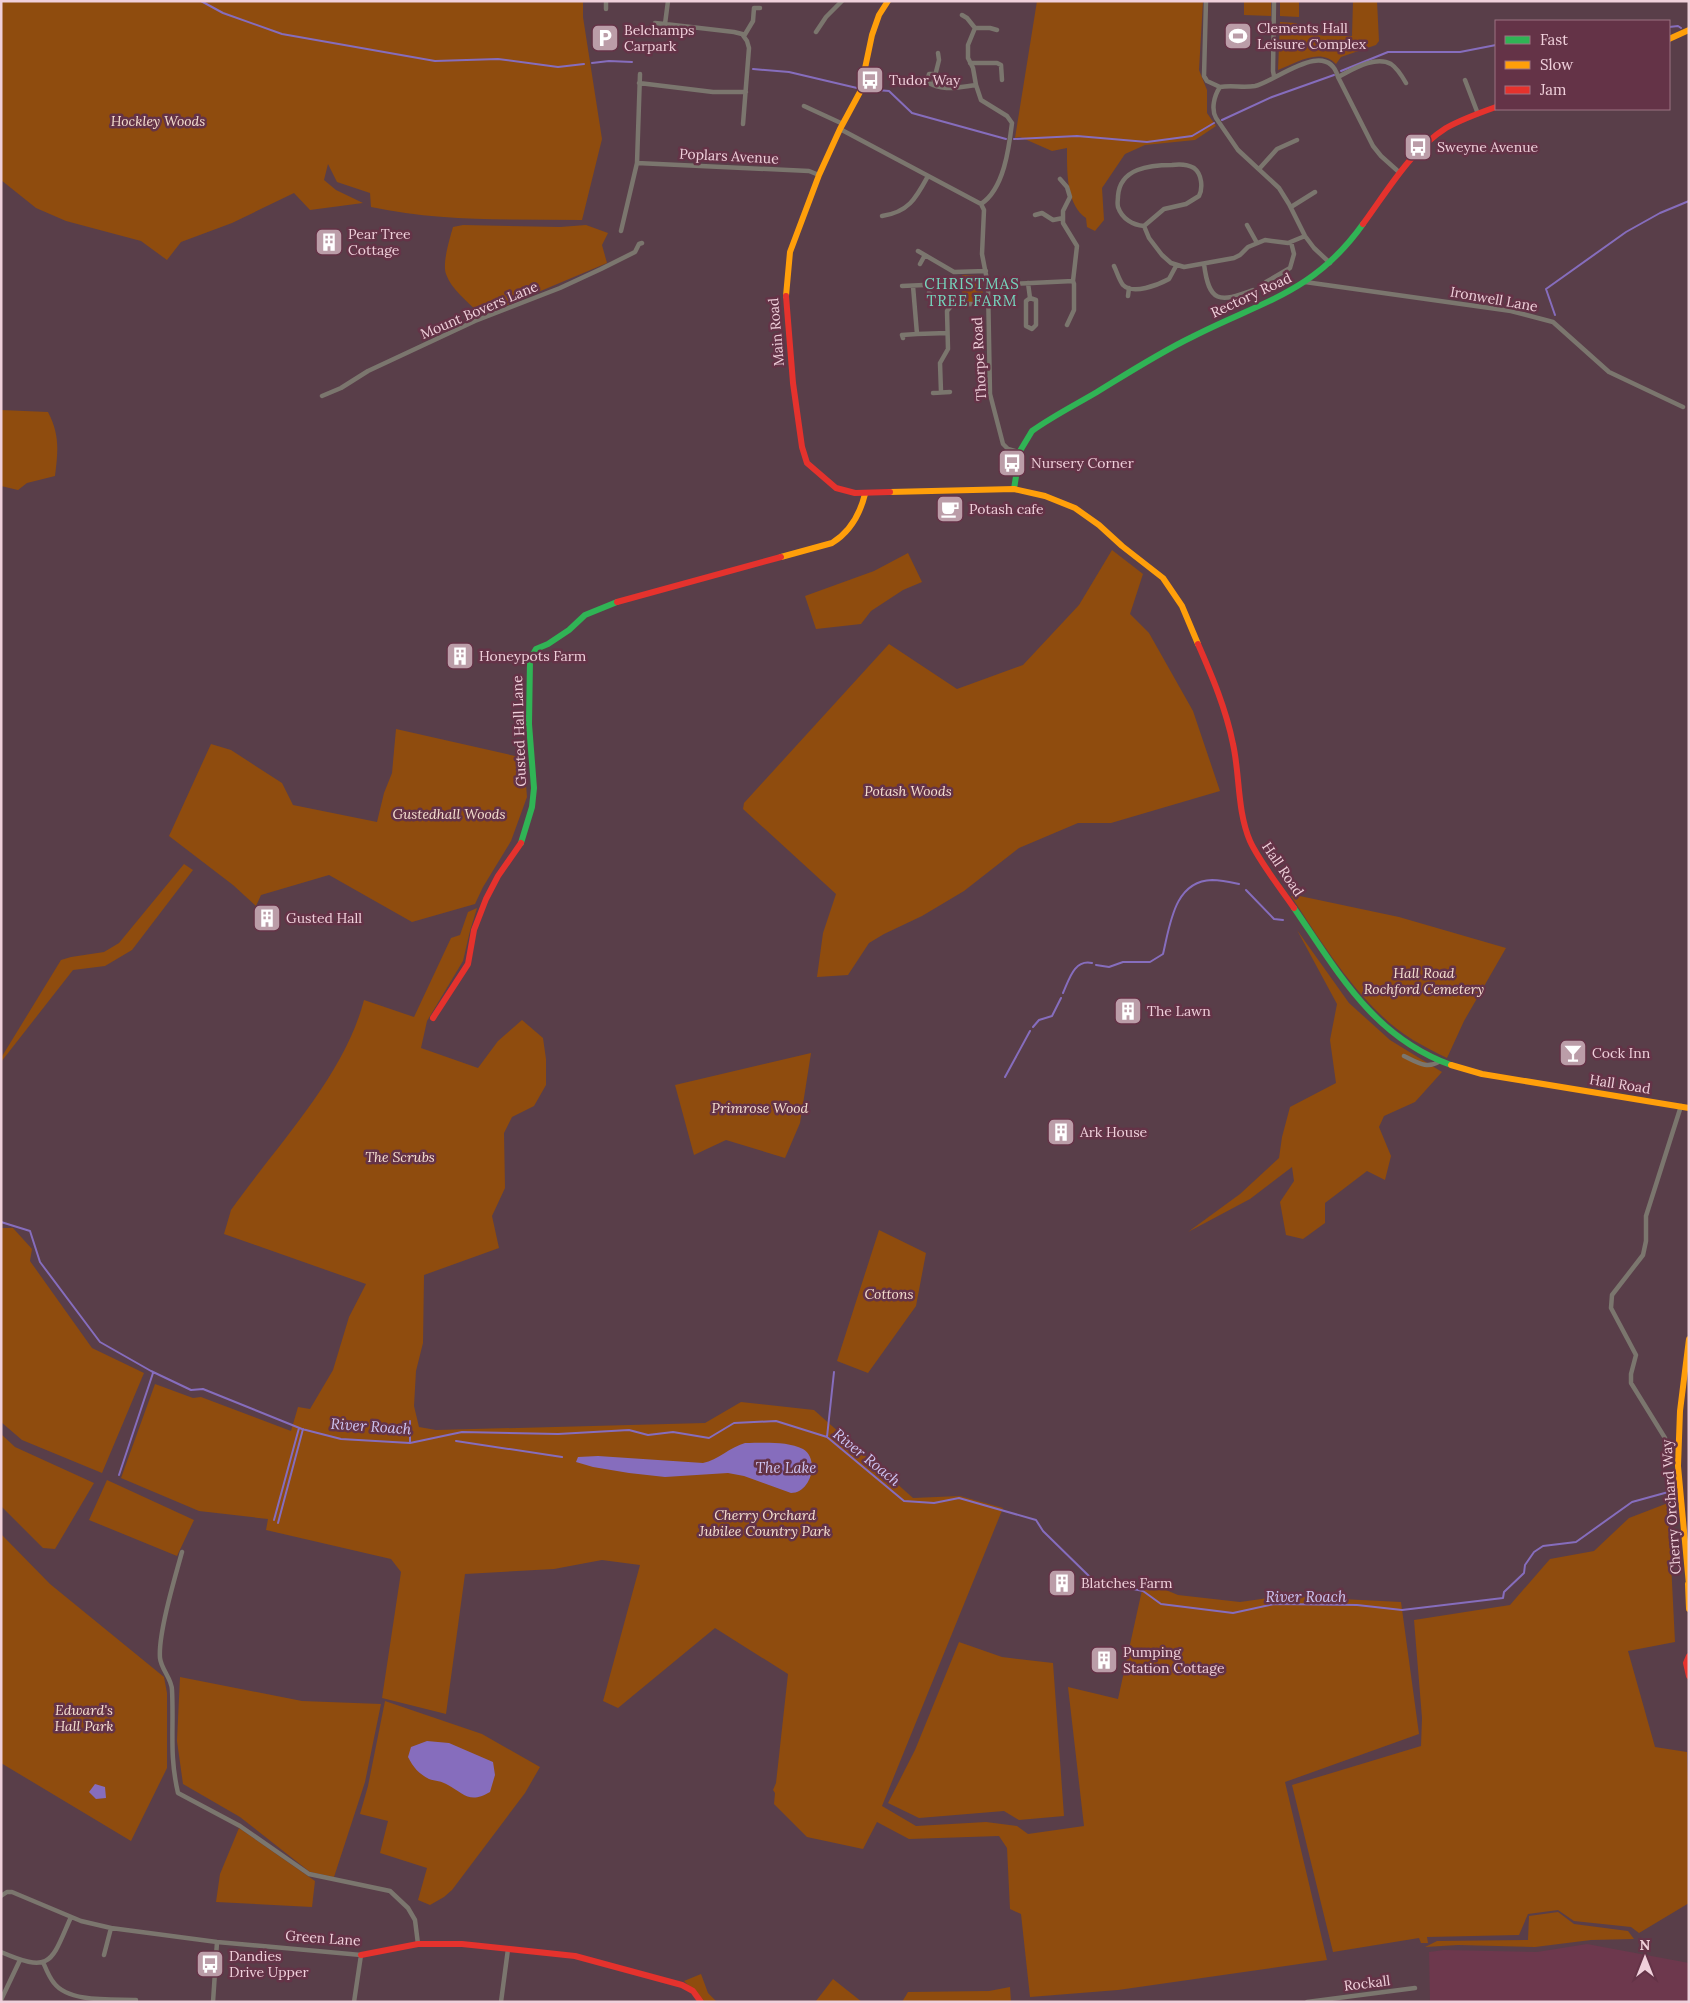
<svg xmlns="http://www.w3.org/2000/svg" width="1690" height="2003" viewBox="0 0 1690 2003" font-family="Lora,serif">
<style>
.built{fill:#6d384d}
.green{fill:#8f4c0e}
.water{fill:#866dbd}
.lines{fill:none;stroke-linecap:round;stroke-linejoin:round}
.stream{stroke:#866dbd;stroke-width:2}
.street{stroke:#7b766e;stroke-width:4.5}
.fast{stroke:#30b455;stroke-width:6}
.slow{stroke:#ff9f0a;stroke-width:6}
.jam{stroke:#e5322d;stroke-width:6}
.labels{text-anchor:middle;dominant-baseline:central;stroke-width:5;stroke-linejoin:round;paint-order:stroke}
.poi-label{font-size:14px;fill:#f0d0db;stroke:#643347;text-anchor:start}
.park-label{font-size:14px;font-style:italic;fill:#f5dfd0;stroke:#643347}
.street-label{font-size:14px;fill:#f0d0db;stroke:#643347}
.neighbourhood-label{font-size:15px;letter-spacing:1px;fill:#75d7be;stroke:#643347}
.water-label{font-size:15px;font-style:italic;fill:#cec4f2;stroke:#643347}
</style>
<rect width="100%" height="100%" fill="#593e49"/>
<path class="built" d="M1587,1944l102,19v39h-259l-1,-50 15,-2 93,2z"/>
<path class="green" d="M1,1h582v16l19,122 -20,81c-70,-1 -141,2 -211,-13l-1,-14 -33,-11 -9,-18 -4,16 12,10 27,13 -53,7 -16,-17 -62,30 -51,19 -14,18 -26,-19 -75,-20 -30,-13 -35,-28z
M1037,1h166l-4,69 8,20v23l9,13 -21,14 -50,5 -20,9 -23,34 2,32 -9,11 -8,-4 -1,-9c-20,-13 -19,-48 -19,-70l-15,3 -32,-14 -5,1z
M1244,1h27v15l-27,-1z
M1280,1h19v16l-19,-1z
M1353,1h24l2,40 -3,4 -35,12 -5,7c-16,-17 -40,-1 -58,6l2,-48 16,1 3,3v9l53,1z
M463,225l97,2 26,-2 22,8 -6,12 5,18 -116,49 -12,1c-11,-11 -28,-24 -33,-39 -4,-11 4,-36 7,-47z
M962,275l20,1 1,29h-21z
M1,410l47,2c12,23 10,39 7,64l-28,7 -9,7 -17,-4z
M1112,550l31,24 -13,40 19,19 44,78 27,80 -109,32h-33l-59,25 -55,43 -42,25 -38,18 -15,9 -21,32 -31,2 6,-44 13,-39 -93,-85 1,-6 145,-159 68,45 66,-24 56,-60z
M908,553l14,29 -19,8 -32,21 -10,13 -45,5 -11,-33 69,-25z
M396,729l128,29 3,39 -16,44 -28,46 -8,17 -63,18 -83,-47 -68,20 -5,11 -23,-21 -64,-49 42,-92 20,6 51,33 11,22 84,17 7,-29 8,-20z
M184,864l9,6 -61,80 -27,16 -32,4 -72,92v-4l60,-98 10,-3 33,-5 15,-9z
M1295,895l104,22 107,31 -42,73 -17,37c-23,-11 -47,-24 -65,-42 -36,-34 -64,-79 -91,-120z
M477,908l-7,23 -7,30 -36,60 -6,27 57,20 20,-27 24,-21 21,18 3,21v26l-12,21 -22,11 -8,16 1,55 -13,28 7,32 -75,27 -1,68 -7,28 -2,35 5,21 17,3 269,-7 36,-21 73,8 99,88 47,-2 43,12 -121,298 34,20 70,-4 31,4 11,8 56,-8 -16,-139 50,12 26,-118 34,14 62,7 42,-6 119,6 18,132 -134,48 42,178 -209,30 -88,7 -9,-83 -11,-5 -3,-61 -8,-12 -90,3 -32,-17 -14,27 -56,-12 -33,-33 1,-11 -2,-3 3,-7 12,-109 -73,-46 -97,80 -15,-7 37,-136 -38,-5 -48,9 -89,5 -19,140 -64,-16 19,-126 -10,-13 -125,-29 2,-11 -69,-8 -78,-33 34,-94 38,14 8,-1 90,34 7,-24 12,2 23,-39 16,-53 17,-33 -142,-50 7,-24c45,-64 113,-133 133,-210l50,17 37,-79 9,-3 8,-23z
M1297,930l52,73 41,37 52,32 -27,30 -31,14 -5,11 12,29 -6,24 -18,-9 -42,32v20l-22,16 -17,-4 -6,-33 14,-21 -2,-14 -42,32 -62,33 52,-38 39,-36 3,-21 8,-30 46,-24 -6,-43 7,-36z
M811,1053l-11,70 -15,35 -59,-18 -32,15 -19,-70z
M1,1228h12l19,21 -2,12 62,87 52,25 -42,100 -80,-33 -21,-18z
M879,1230l47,23 -10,53 -48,67 -31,-12z
M1,1434l14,13 79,36 -39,66 -12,-1 -42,-42z
M107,1480l87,40 -17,36 -88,-36z
M1668,1503l7,139 -47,9 27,96 32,5 2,50v101l-50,30 -8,-6 -57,-6 -16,-11 -30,4 -9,21 -92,2 1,6h-7l-2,-5 -86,14 -41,-167 129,-39 1,-28 -8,-98 96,-15 40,-46 44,-8 35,-33z
M1,1534l49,50 114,93 3,16v75l-36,73 -130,-78z
M959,1642l43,15 51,6 11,153 -45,4 -15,-9 -85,7 -31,-15 27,-53z
M180,1677l122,24 79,3 -16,78 -31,95 -24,-5 -70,-55 -57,-33 -6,-43z
M385,1701l97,33 58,33 -15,26 -73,97 -8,7 -14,8 -12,-5 9,-32 -47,-15 8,-32 -28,-7 8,-28z
M239,1828l76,53 -3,26 -96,-5 4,-28z
M1558,1912l16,12 54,7 6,8 -43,1 -56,7 -77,-2 -33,2 12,-6 91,-1 1,-24z
M701,1974l7,19 9,9h-12l-21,-21z
M833,1979l29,23h-49l3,-1z
M1010,1987l1,15h-109l6,-10 81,-1z"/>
<path class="water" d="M745,1443c18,0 42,-2 58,6 17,10 8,44 -12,44l-47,-17 -16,-3 -63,4 -36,-4 -36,-6 -17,-5 2,-5 20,-1 105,7c15,-3 27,-16 42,-20z
M427,1741l22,2 44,19 2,13 -5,17c-20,12 -26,2 -42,-7 -6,-4 -13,-4 -19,-6 -10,-5 -16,-12 -21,-22l3,-10z
M95,1784l10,3 1,11 -10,1 -7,-7z"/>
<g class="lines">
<path class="stream" d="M201,1l22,12 59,21 153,27 63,-2 60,8 26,-3
M1669,27l9,-1 3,2
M592,63l17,-2 23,1
M753,69l36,3 68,16
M1341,71l47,-19h72l36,-7
M866,89l23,2 23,22 94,26
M1222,120l50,-23 62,-22
M1014,139l63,-3 70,6 45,-6 22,-13
M1555,315l-9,-26 80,-57 34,-19 29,-12
M1246,890l28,29 9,1
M1096,965l13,2 14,-5h27l13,-8c7,-29 11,-73 49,-74 9,0 18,2 27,4
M1063,993c6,-13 11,-34 29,-30
M1033,1027l6,-7 13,-4 9,-18
M1005,1077l25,-46
M1,1222l29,9 10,31 60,80 51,29 40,19 12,-1 99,40 39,10 69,4 52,-11 96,2 71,-4 19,5 25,-3 36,6 25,-15 42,-2 51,16 77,64 30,2 25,-5 77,22 7,11 51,50 49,10 18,13 72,9 41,-9 83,1 45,5 101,-12 1,-6 20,-19 1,-8 9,-13 9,-6 33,-4 56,-40 40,-11
M827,1437l7,-65
M456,1441l106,16
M410,1443v-22
M119,1475l34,-102
M274,1520l25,-92
M278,1523l25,-94"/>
<path class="street" d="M668,1l-3,23 69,8 8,2 5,7 2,7 -6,76
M1206,1l-2,75 3,5 13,6
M606,9v-8
M962,15l5,3 8,10 -7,17v13l5,10 3,17 5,15 26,16 5,7c-3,25 -8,66 -31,81
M655,23l10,1
M975,28h15l7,2
M816,32l10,-15 16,-16
M744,36l9,-15 1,-13h6
M970,63h27l4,2 1,15
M935,76l4,-16 -1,-7
M1274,76l-1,-5 1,-70
M1338,77c14,-7 37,-22 53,-13 6,4 11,12 15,19
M1465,80l13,34
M639,83l74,9h33
M933,85l2,-9 -2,-2h-4l-2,8c15,10 32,5 49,3
M804,106l39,18
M840,129l141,75 3,6 -2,44 6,31 2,109 13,50 5,5 11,3
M637,163l172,8 10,4
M1259,169l18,-20 20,-9
M1291,207l24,-15
M1035,215l7,-2 11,7 10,-2
M882,216c27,-4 34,-18 46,-40
M1247,225l10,18
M1144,226l20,-17 22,-5 13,-8c4,-8 3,-22 -5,-28 -7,-4 -15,-4 -22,-3 -22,0 -52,3 -54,31 0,4 -1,7 0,11 4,12 15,18 26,19l5,12 13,17 9,8 13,4 50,-9 6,-3 8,-8 17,-7 23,3 17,-7
M621,231l16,-68 3,-89
M918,251l36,21 32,-1
M1330,263l-16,-15 -9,-12 -16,-32 -10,-16 -41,-38 -22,-32c-5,-9 -2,-22 4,-31 12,-2 23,1 35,-1 20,-4 72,-49 83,-9l35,69 8,10 19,17
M920,264l5,-9
M1204,264c5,39 15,39 49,26
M1114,266c3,6 5,14 9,19 10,10 35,0 46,-6l7,-13
M1266,282l24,-14 4,-14 -3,-12
M1305,282l206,29 42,11 56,50 74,35
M1028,283l2,15 -4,3v25l6,3 4,-4v-25l-6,-2
M988,285l85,-4 4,-35 -14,-23v-12l7,-14 -3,-10 -7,-8
M902,286l22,-1
M913,286l4,48 30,-1
M929,293l20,15
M1128,296l1,-8
M1067,325l7,-15v-26l-1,-3
M903,338l-1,-3 15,-1
M941,392l-1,-29 8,-14 -1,-38 6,-7h35
M933,393l17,-1
M322,396l19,-8 27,-17 107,-50 85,-33 41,-19 34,-17 4,-8 3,-1
M1404,1056c13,6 23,14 36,5
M1665,1438l-34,-55v-9l5,-19 -25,-47 1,-13 31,-40 3,-14v-25l35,-110
M182,1552c-7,25 -24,82 -22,106 1,11 12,21 12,32 2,39 -3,64 6,103l62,33 69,48 81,17 18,17 7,12 3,24
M1,1896l6,-4h5l69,29 30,7 106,14 144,13 -7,47
M1,1952c51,22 50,10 70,-35
M104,1955l7,-27
M43,1962c3,7 6,15 11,21 15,20 59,16 82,17
M1,2000l19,-40
M213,2002l4,-60
M501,2002l7,-53
M1307,2002l108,-14"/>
<path class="fast" d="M1014,489l6,-38 12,-20c21,-15 43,-26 65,-39 31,-19 62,-39 95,-55 70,-36 122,-44 171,-113
M521,843l11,-36 2,-19 -5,-64 1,-64 6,-11 12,-5 21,-14 16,-15 32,-13
M1294,908c44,64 79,129 157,157"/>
<path class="slow" d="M1669,39l20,-9
M786,296l4,-44 29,-77 21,-46 20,-37 12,-57 7,-20 9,-14
M890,492l124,-3 31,7 30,12 24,17 23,21 41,32 19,28 16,38
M781,557l51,-14c18,-11 28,-29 33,-49
M1451,1065l31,9 207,34
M1689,1339l-9,72 -2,55 11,119
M1688,1584l1,25"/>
<path class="jam" d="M1363,224c25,-34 47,-73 83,-96 16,-9 33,-15 50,-21
M786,296l7,87 9,64 5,16 29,25 19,5 35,-1
M617,602l164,-45
M1198,644c14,32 28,65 35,100 7,31 4,67 17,97 9,20 31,48 44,67
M433,1018l35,-54 6,-34 12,-31 12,-23 23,-33
M1689,1656l-3,7 3,13
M361,1955l57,-11h44l113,12 107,29 11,6 8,11"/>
</g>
<defs>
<g id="stadium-square" transform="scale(1.4375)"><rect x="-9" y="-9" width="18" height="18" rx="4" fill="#bb9da8" stroke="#643347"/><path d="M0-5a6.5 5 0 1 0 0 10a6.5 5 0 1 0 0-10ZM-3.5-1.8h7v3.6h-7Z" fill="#fff"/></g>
<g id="parking-square" transform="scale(1.4375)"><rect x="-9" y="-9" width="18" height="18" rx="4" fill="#bb9da8" stroke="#643347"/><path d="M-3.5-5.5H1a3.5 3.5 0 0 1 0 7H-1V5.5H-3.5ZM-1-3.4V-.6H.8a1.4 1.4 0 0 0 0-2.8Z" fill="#fff"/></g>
<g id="bus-square" transform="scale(1.4375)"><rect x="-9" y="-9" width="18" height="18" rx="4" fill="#bb9da8" stroke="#643347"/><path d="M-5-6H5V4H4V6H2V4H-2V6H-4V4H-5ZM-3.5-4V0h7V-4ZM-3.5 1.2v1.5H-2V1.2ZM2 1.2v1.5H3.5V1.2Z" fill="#fff"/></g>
<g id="building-square" transform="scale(1.4375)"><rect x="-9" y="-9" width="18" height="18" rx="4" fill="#bb9da8" stroke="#643347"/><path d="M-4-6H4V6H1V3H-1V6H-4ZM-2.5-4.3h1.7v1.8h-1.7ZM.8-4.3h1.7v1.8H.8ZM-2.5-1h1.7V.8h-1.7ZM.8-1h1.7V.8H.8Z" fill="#fff"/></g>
<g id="cafe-square" transform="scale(1.4375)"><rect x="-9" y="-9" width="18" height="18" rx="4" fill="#bb9da8" stroke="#643347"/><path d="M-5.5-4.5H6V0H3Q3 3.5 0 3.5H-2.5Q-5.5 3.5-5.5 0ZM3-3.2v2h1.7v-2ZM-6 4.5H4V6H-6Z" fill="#fff"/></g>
<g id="bar-square" transform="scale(1.4375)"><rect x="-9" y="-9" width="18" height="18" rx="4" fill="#bb9da8" stroke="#643347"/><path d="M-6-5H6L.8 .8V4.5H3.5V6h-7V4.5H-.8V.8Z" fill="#fff"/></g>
</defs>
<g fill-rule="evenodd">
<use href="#stadium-square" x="1238" y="36"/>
<use href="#parking-square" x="605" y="38"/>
<use href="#bus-square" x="870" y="80"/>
<use href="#bus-square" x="1418" y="147"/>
<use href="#building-square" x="329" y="242"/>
<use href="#bus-square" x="1012" y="463"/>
<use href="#cafe-square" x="950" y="509"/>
<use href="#building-square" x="460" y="656"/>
<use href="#building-square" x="267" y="918"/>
<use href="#building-square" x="1128" y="1011"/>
<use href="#bar-square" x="1573" y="1053"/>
<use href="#building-square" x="1061" y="1132"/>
<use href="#building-square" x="1062" y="1583"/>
<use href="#building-square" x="1104" y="1660"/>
<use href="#bus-square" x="210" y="1964"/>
</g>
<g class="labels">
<g class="poi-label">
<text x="1257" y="28">Clements Hall<tspan x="1257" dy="16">Leisure Complex</tspan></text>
<text x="624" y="30">Belchamps<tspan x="624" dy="16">Carpark</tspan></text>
<text x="889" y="80">Tudor Way</text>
<text x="1437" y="147">Sweyne Avenue</text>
<text x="348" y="234">Pear Tree<tspan x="348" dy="16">Cottage</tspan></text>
<text x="1031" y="463">Nursery Corner</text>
<text x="969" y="509">Potash cafe</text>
<text x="479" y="656">Honeypots Farm</text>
<text x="286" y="918">Gusted Hall</text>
<text x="1147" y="1011">The Lawn</text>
<text x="1592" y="1053">Cock Inn</text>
<text x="1080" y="1132">Ark House</text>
<text x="1081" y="1583">Blatches Farm</text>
<text x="1123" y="1652">Pumping<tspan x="1123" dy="16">Station Cottage</tspan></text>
<text x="229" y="1956">Dandies<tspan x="229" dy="16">Drive Upper</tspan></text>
</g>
<g class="park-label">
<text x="158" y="121">Hockley Woods</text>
<text x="908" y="791">Potash Woods</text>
<text x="449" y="814">Gustedhall Woods</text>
<text x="1424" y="973">Hall Road<tspan x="1424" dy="16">Rochford Cemetery</tspan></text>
<text x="760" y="1108">Primrose Wood</text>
<text x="400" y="1157">The Scrubs</text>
<text x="889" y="1294">Cottons</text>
<text x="765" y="1515">Cherry Orchard<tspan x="765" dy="16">Jubilee Country Park</tspan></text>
<text x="84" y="1710">Edward's<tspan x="84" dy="16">Hall Park</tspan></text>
</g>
<g class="street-label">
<text transform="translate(729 156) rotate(3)">Poplars Avenue</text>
<text transform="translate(1251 295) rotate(-25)">Rectory Road</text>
<text transform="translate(1494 299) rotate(10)">Ironwell Lane</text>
<text transform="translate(479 310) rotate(-23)">Mount Bovers Lane</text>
<text transform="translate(776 332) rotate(-95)">Main Road</text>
<text transform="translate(979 359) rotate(-93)">Thorpe Road</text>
<text transform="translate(519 731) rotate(-92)">Gusted Hall Lane</text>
<text transform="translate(1283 869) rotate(56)">Hall Road</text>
<text transform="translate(1620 1084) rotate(9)">Hall Road</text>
<text transform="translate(1671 1507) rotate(-94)">Cherry Orchard Way</text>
<text transform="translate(323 1938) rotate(4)">Green Lane</text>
<text transform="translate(1367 1983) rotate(-7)">Rockall</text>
</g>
<g class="neighbourhood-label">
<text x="972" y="283">CHRISTMAS<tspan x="972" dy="17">TREE FARM</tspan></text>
</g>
<g class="water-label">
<text transform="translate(371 1426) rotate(4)">River Roach</text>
<text transform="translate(867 1457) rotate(39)">River Roach</text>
<text x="786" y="1467">The Lake</text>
<text x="1306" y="1596">River Roach</text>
</g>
</g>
<rect width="1690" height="2003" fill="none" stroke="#f0d0db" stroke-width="5"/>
<rect x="1495" y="20" width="175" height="90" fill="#643347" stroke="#9c7282"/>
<rect x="1505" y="36" width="25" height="8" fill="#30b455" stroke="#9c7282"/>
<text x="1540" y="45" font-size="15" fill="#f0d0db">Fast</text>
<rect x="1505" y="61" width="25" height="8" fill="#ff9f0a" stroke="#9c7282"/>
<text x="1540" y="70" font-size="15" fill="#f0d0db">Slow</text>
<rect x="1505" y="86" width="25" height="8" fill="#e5322d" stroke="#9c7282"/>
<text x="1540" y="95" font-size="15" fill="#f0d0db">Jam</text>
<g transform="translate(1645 1958)" stroke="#643347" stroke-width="4" paint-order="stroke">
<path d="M0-4L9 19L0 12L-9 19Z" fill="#f0d0db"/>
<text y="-8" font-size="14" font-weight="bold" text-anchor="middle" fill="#f0d0db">N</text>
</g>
</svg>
